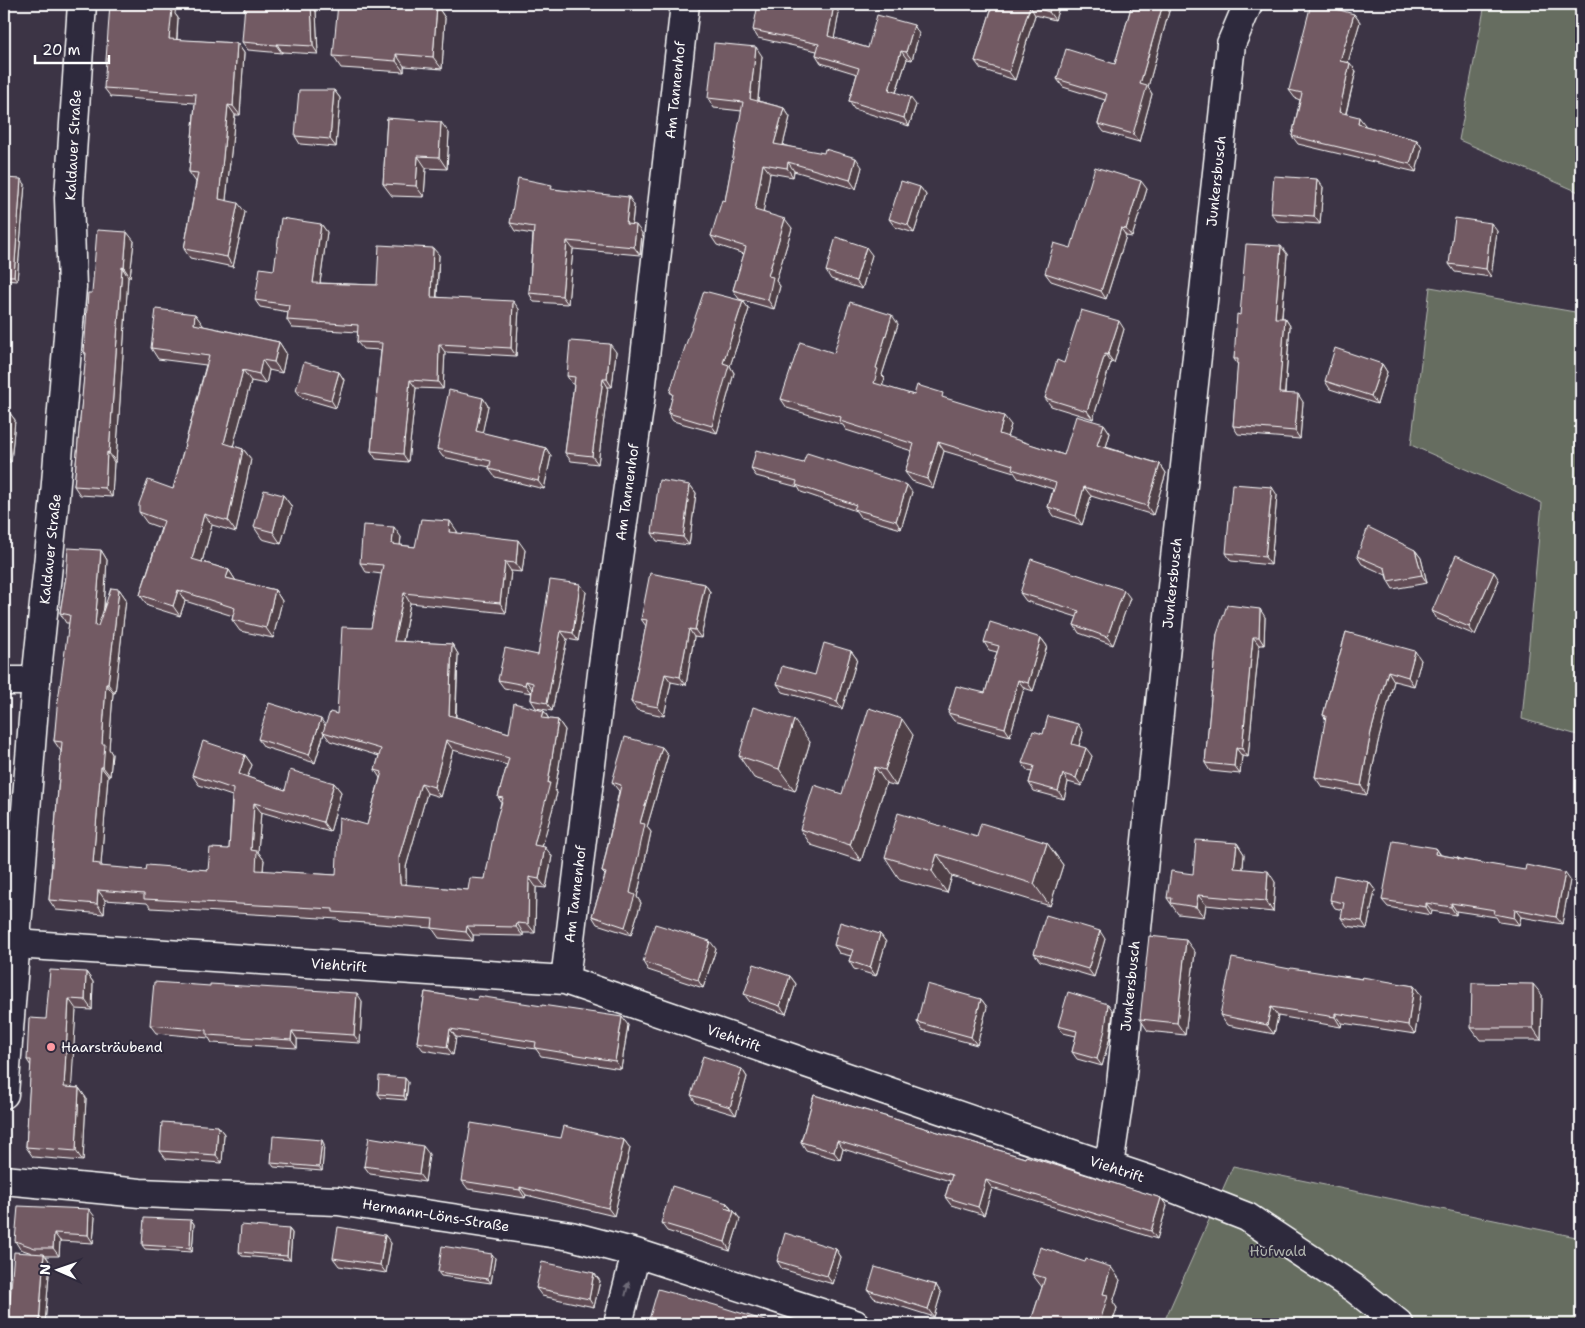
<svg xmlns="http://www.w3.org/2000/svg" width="1585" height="1328" viewBox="0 0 1585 1328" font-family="'Shantell Sans',sans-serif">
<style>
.green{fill:#666d60;stroke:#b2b6b0}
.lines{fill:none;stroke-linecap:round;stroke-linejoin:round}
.street-casing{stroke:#fff;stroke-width:31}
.secondary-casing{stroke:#fff;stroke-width:31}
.street{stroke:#2f2a3d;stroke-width:28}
.secondary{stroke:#2f2a3d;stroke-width:28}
.wall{fill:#624d56;stroke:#fff;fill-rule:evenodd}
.shaded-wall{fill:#503f46;stroke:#fff}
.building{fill:#725a64;stroke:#fff;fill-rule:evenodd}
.oneway{fill:#6d6a77}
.poi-dot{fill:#ff9aa2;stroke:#2f2a3d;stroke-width:2}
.labels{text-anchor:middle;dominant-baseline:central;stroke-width:4;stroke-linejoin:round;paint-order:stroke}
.street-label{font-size:14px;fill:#fff;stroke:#2f2a3d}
.poi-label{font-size:14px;fill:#fff;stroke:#2f2a3d;text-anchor:start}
.park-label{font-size:14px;fill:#b2b6b0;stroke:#2f2a3d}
</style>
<rect width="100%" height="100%" fill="#3c3445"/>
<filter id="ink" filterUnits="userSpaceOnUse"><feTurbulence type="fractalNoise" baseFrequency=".02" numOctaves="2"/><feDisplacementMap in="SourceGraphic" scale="10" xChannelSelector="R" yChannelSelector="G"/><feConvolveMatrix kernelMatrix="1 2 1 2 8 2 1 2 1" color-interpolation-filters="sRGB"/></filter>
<g filter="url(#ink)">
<path class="green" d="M1485,4h96v189l-122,-53z
M1581,284v452l-59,-17 20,-216 -131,-58 19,-158 145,25z
M1233,1166l348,72v86h-418z"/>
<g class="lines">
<g class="street-casing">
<path id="street" d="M4,681h32
M15,944l550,36 456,157 147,49 79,31 107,71 45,36
M565,980l38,-315 37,-264 45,-397
M1109,1166l12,-82 54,-526 56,-514 17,-40
M4,1180l136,13 198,8 233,35 65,17 219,71
M618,1324l18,-71"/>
</g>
<g class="secondary-casing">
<path id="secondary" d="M4,1094l32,-413 18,-174 18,-220 -3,-89 13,-194"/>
</g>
<use href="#street" class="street"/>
<use href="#secondary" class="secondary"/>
</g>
<path class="wall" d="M311,4l5,8 2,42 -36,-2v1l-34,-3 -6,-8z
M860,4h27l-4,6z
M990,4h70l-5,16 -20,-5 -20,65 -34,-11 -6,-8 18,-57z
M1132,4h39l-23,83 4,7 -13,48 -35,-10 -6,-8 7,-24 -42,-13 -6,-8 58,-15z
M437,6l8,12 -3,51 -38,-3v6l-63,-4 -8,-12z
M839,13l-5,25 34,10 51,-14 -7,26 -5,-1 -11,34 20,12 -7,21 -55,-17 -5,-8 8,-27 -36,-11 -5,-8 1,-4 -59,-13 -5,-8z
M175,14l3,4 -1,22 60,3 7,10 -4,62h-5l-9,85 19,12 -12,55 -43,-9 -6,-9 12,-67 -7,-10 6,-69 -84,-6 -7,-9z
M1354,14l6,8 -12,40 8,9 -10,43 19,12 52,14 5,8 -6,24 -118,-28 -6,-8 8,-36 -5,-2 -6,-8z
M762,56l-4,45 26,7 6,9 -7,28 79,22 -6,22 -62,-18 -1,6 -23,-4 -7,39 29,16 -16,53 4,5 -6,23 -35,-10 -6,-9 11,-36 -27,-9 -6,-9 14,-35 17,-90 -28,-3 -6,-10z
M334,90l6,8 -4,49 -36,-3 -5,-8z
M387,118l62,15 -2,36 -21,-1 -2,29 -32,-1 -9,-12z
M4,178l21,6 -8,97 -13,-1z
M920,187l6,8 -12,38 -19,-6 -6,-8z
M1323,187l-3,37 -43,-3 -6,-8z
M555,189l79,16 -2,20 10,8 -2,22 -67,-6 -5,55 -34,-2 -5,-9 4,-59 -18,-3 -5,-8z
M1147,189l-15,48 -6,-1 -20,63 -55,-18 -6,-8 26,-25z
M321,224l6,8 -7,51 57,2 62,-30 -2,42 82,12 -3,47 -71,-4 -2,37 -27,-1 -8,74 -32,-3 -5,-8 10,-101 -18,-1 -6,-7 1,-10 -66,-4 -5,-8 1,-8 -28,-5 -5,-7 19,-30z
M1497,231l-6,46 -36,-5 -6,-8z
M134,241l-4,36h-2l-12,185h-2l-2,35 -32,-2 -6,-9 12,-130 -2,-4 8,-59z
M1287,254l-5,64h3l5,8 -5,67 18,9 -3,37 -62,-5 -5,-8 5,-61 -4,-6 6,-44z
M872,255l-10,34 -31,-10 -5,-8z
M743,301l6,8 -19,57 4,7 -17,60 -44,-12 -5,-8 5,-17 -3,-4 10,-30z
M195,314l8,12 76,16 7,11 -4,20 -13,-3 -3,14 -15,-3 -18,65 10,3 8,10 -15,73 -24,-7 -10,37 27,8 7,11 39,9 7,11 -9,37 -33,-7 -8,-11 1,-4 -48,-15 -5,15 -32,-10 -8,-11 21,-67 -14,-5 -8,-11 34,-23 33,-124 -48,-6 -7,-11z
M898,324l-16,51 3,3 -3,8 32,9 33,4 64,26 -4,12 57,18 40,-31 6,9 -4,14 54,17 6,9 -13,42 -62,-19 -9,29 -28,-9 -6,-9 5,-18 -35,-11 -4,-6 -70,-21 -11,37 -21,-7 -7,-9 7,-21 -66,-21 -3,-5 -56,-17 -6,-9 53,-46z
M1124,329l-10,34 -3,-1 -18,57 -42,-13 -6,-8 19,-35z
M616,352l-4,35h-4l-10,77 -27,-3 -6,-8 9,-69h-2l-5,-8z
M1382,364l5,8 -10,32 -47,-15 -5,-8z
M339,372l5,8 -8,28 -34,-10 -6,-8z
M483,398l5,8 -6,27 64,15 5,8 -7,33 -49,-12 -6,-8 1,-2 -47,-10 -6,-8z
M4,411l5,1 6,8 -4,42h-7z
M803,463l109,29 -11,37 -41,-12 -4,-6 -55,-19 -3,-5 -42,-11 -5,-7z
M690,485l6,8 -7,52 -32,-4 -5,-8z
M283,495l9,12 -11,37 -19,-5 -8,-12z
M1277,495l-6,70 -40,-4 -5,-8z
M457,531v2l68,17 -3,22 -11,-1 -5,42 -96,-10 -7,39 49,2 6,10 -2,63 53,16 35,-22 5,8 9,1 7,10 -10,60 2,3 -15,53 10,10 -6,32 -10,-1 -1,46h-12v3l-50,-1v6l-34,-3 -7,-10 -92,-7 -2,-2 -187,-11 -4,-5 -42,-3 -1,14 -48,-4 -7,-10 12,-149 -7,-10 15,-118h-3l-6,-10 6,-37 35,-26 6,10 -3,48 15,-19 7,10 -11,94h-2l-4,56 3,5 -2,22h-2l-7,88 1,3 44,3h62l21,-21 3,-53 -33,-11 -7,-10 53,-20 7,10 -5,12 38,13 49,-7 7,9 -11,40 -69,-20 -3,40 6,8 -1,11 73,4 31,-50 13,-47 -5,-8 4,-14 -49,-15 -6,-8 -9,30 -51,-16 -6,-8 67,-13 12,-12 34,-86 11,-54 -16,-2 -6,-9 41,-26 -1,8 15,2zM453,750l54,15 -9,32 3,5 -16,77 -17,11 -62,-5v-18l21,-74 13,4z
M1415,550l6,8 6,25 -34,6 -5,-8 -2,-6 -24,-11 -5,-8z
M1499,580l-24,55 -38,-16 -5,-8z
M705,584l5,8 -9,46 -7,-1 -8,48 -15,-3 -7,34 -27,-6 -6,-8 15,-76 -5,-7z
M586,592l-8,49 -11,-2 -15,72 -16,-3 -5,-8 1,-11 -1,4 -27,-5 -6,-8 40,-25z
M1020,593l110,5 -17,47 -34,-12 -5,-8 3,-8 -51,-16z
M1265,617l-1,28h-5l-11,112 -6,-1 -2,18 -30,-3 -5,-8 12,-129z
M1346,632l75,28 -7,26 -20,-5 -16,61 -11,53 -45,-8 -7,-10 11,-57 -3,-5z
M1041,638l6,8 -14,45 -9,-3 -14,48 -56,-15 -6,-8 37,-20 12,-41 -8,-2 -5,-8z
M851,651l6,8 -15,50 -59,-17 -6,-8 38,-9z
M1083,732l-4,14 13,10 -10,30 -14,-4 -4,17 -30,-8 -5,-8 3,-11 -4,-1 -6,-8 21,-29z
M913,735l-17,51 -10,-3 -25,78 -50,-16 -11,-16z
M810,742l-15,49 -41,-13 -15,-22z
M662,747l6,8 -21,72 4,5 -14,65 4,6 -10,32 -34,-11 -5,-8 13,-41 -3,-3 17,-81 -1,-1 -6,-8z
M977,837l70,6 16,22 -13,41 -98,-30 -5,17 -47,-13 -15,-23z
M1237,843l7,11 -1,15 32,13 -2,30 -67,-7 -2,12 -26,-3 -11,-16 26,-24z
M1436,848l5,7 17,3 2,1 110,21 -8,44 -41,-7 -2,8 -20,-3 -3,-5 -40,-6v4l-24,-4 -1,4 -43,-8 -6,-7z
M1369,882l6,8 -8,39 -20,-3 -6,-8 2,-8 -8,-2 -5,-8z
M880,934l6,8 -10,34 -22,-7 -5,-8 2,-5 -12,-3 -5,-8z
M1105,939l-11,38 -54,-16 -6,-8z
M716,949l-13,39 -55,-18 -5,-8z
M1195,952l-10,83 -37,-4 -8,-12z
M1290,969l124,17 7,9 -6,39 -73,-11 -1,4 -63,-11 -4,18 -47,-9 -7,-10z
M86,972l7,10 -1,28 -16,-1 -5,78 8,1 7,10 -3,63 -50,-4 -7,-10 5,-81 -4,-6 19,-41z
M790,976l6,8 -10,30 -36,-12 -6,-8z
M425,992l203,33 -7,44 -80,-13 -5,-7 -80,-12 -3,18 -30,-5 -6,-8z
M1542,995l-1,45h-61l-9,-12z
M981,999l6,8 -10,38 -55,-15 -5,-8z
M362,1001l-2,42 -63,-4v9l-85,-5 -3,-5 -53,-5 -6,-8z
M1113,1011l-3,26 -8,29 -25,-7 -5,-7 4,-16 -13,-3 -5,-7z
M742,1069l5,8 -11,38 -40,-12 -5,-8z
M408,1082l-2,18 -25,-2 -3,-4z
M814,1095l211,63 136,40 6,8 -10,33 -165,-51 -8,27 -33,-10 -6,-8 5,-16 -107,-32 -3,11 -34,-10 -5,-8z
M218,1126l6,8 -2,29 -56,-4 -6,-8z
M561,1138l63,2 6,8 -16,68 -88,-21 -1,3 -57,-9 -6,-8z
M324,1144l-2,27 -48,-4 -3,-4z
M429,1154l-4,28 -55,-8 -6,-8z
M727,1203l5,7 2,1 6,8 -10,32 -63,-20 -6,-8z
M95,1217l-2,26 -33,-2 -1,15h-13l4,6 -5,62h-37l24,-71 -12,-4 -5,-8z
M191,1220l3,4 -2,28 -47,-3 -3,-4z
M289,1229l3,4 -2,27 -48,-4 -3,-4z
M391,1243l-5,30 -47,-7 -6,-8z
M836,1249l5,8 -8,27 -51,-15 -5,-8z
M495,1258l-4,25 -50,-7 -3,-4z
M594,1273l6,8 -6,26 -52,-11 -6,-8z
M1032,1274l88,6 -7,22 4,6 -5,16h-82l12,-37z
M936,1285l5,8 -7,24 -60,-19 -6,-8z"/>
<path class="shaded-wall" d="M169,4h7l-1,10 3,4 -2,31 -7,-10z
M311,4l5,8 2,42 -5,-8z
M879,4h8l-4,6z
M1052,4h8l-5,16 -6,-8z
M1163,4h8l-23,83 4,7 -13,48 -6,-8 7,-50z
M834,5l5,8 -6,31 -5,-8z
M437,6l8,12 -3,51 -9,-12z
M1030,6l5,9 -20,65 -6,-8z
M1354,14l6,8 -14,47 -6,-8z
M914,25l5,9 -7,26 -6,-8z
M237,43l7,10 -4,62 -7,-9z
M277,44l5,8v1l-6,-8z
M756,47l6,9 -5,52 -7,-9z
M901,51l6,8 -13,39 -5,-8z
M396,54l8,12v6l-8,-11z
M1350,63l6,8 -12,49 -5,-8z
M334,90l6,8 -4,49 -6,-8z
M910,97l6,8 -7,21 -5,-8z
M228,105l7,10 -10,94 -6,-10z
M784,108l6,9 -9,36 -7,-9z
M1359,117l6,8 -1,7 -6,-8z
M441,122l8,11 -2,36 -8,-12z
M1417,140l5,8 -6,24 -6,-8z
M418,156l8,12 -2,29 -8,-11z
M856,158l6,9 -6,22 -6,-9z
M788,162l6,9 -1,6 -6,-9z
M763,164l7,9 -8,46 -7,-9z
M21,179l4,5 -8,97 -3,-5z
M1317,179l6,8 -3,37 -6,-8z
M1141,181l6,8 -15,48 -6,-8z
M920,187l6,8 -12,38 -6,-8z
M629,197l5,8 -3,27 -5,-8z
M238,203l7,9 -12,55 -6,-10z
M785,219l7,9 -16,53 4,5 -6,23 -6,-9v-24z
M1491,223l6,8 -6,46 -5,-8z
M321,224l6,8 -8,58 -6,-7z
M636,225l6,8 -2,22 -6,-8z
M1121,228l5,8 -20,63 -5,-8z
M127,232l7,9 -4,36 -6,-9z
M567,241l6,8 -5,55 -6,-8z
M1281,246l6,8 -6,72 -6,-8z
M866,247l6,8 -10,34 -6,-8z
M433,248l6,7 -3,49 -5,-7z
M122,267l6,10 -12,185 -7,-9z
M513,301l6,8 -3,47 -5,-8z
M743,301l6,8 -19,57 4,7 -17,60 -5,-7 11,-63z
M195,314l8,11 -1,9 -8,-10z
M892,315l6,9 -16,51 3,3 -5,14 -6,-9 2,-15z
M1285,318l5,8 -6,75 -5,-8z
M1119,321l5,8 -10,34 -6,-8z
M279,342l7,11 -4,20 -8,-11z
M439,344l6,8 -2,37 -5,-7z
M610,344l6,8 -4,35 -5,-8z
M4,352l4,7 -4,51z
M1105,354l6,8 -18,57 -6,-8z
M262,360l7,10 -3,14 -7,-10z
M1382,364l5,8 -10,32 -6,-8z
M243,370l8,11 -20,73 -7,-11z
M339,372l5,8 -8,28 -5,-8z
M603,379l5,8 -10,77 -6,-8z
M410,380l6,8 -8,74 -5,-8z
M1298,394l5,8 -3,37 -5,-8z
M483,398l5,8 -7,33 -5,-8z
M9,412l6,8 -4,42 -5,-8z
M1004,416l7,9 -6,18 -6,-9z
M1104,424l6,9 -6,21 -7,-9z
M938,442l6,9 -11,37 -6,-9z
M546,448l5,8 -7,33 -6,-8z
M243,449l8,10 -15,73 -8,-11z
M107,452l7,10 -2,35 -7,-9z
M1160,464l6,9 -13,42 -6,-9z
M690,485l6,8 -7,52 -6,-8z
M907,485l5,7 -11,37 -5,-8z
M1084,487l7,9 -9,29 -6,-9z
M1272,487l5,8 -6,70 -6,-8z
M283,495l9,12 -11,37 -8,-12z
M204,514l8,11 -12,44 -8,-10z
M450,521l7,10 -1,11 -7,-10z
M394,527l7,10 -2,16 -7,-9z
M518,540l7,10 -3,22 -6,-9z
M101,550l6,10 -5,75 -7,-9z
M1415,550l6,8 6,25 -5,-8z
M505,562l6,9 -5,42 -6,-10z
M229,570l7,11 -10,-3z
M1494,572l5,8 -24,55 -6,-8z
M580,584l6,8 -8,49 -5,-8z
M705,584l5,8 -9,46 -6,-8z
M119,589l7,10 -11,94 -7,-9z
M178,590l7,11 -5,15 -7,-10z
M275,590l7,11 -9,37 -7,-10z
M1124,590l6,8 -17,47 -6,-8z
M404,593l6,10 -9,48 -7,-10z
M1260,609l5,8 -1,28 -5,-8z
M689,629l5,8 -8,48 -6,-8z
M561,631l6,8 -15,72 -5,-8z
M1253,637l6,8 -11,112 -6,-8z
M1041,638l6,8 -14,45 -5,-8z
M452,644l6,10 -3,71 -6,-10z
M851,651l6,8 -15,50 -5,-8z
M1415,651l6,9 -7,26 -6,-9z
M1388,671l6,10 -16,61 -11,53 -6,-9 10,-54z
M665,674l6,8 -7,34 -6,-9z
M1018,680l6,8 -14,48 -5,-8z
M526,681l6,8 -1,4 -6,-8z
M106,684l7,9 -4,56 3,5 -2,22 -7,-9 -1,-23z
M544,711l6,10 -8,-3z
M321,719l5,8 -3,5 1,1 -9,30 -6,-8z
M902,719l11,16 -17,51 -11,-16z
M558,720l7,10 -10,60 2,3 -17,61 -6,-9 14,-62z
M794,720l16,22 -15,49 -16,-22z
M1078,724l5,8 -6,20 -5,-8z
M446,740l7,10 -13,47 -6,-10z
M662,747l6,8 -21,72 4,5 -14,65 4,6 -10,32 -6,-8 15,-104z
M1086,748l6,8 -10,30 -6,-8z
M1236,748l6,8 -2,18 -6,-8z
M245,755l7,10 -7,18 -6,-9z
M101,767l7,9 -7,88 6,9 -14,-10z
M875,767l11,16 -25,78 -11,-16z
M1063,774l5,8 -4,17 -6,-8z
M334,783l7,9 -11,40 -7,-10z
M421,783l6,10 -21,74v27l-6,-10 -1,-27z
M254,803l7,9 -3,40 6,8 -2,20 -6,-10 -5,-20z
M1047,843l16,22 -13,41 -16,-22z
M1237,843l7,11 -2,24 -8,-10z
M545,847l7,9 -6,32 -7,-9z
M1436,848l5,8 -6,-2z
M937,854l15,22 -5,17 -15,-22z
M1268,871l7,11 -2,30 -7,-11z
M1565,873l5,7 -8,44 -6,-7z
M529,877l7,10 -1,46 -7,-9z
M1369,882l6,8 -8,39 -5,-8z
M98,890l7,10 -1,14 -7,-10z
M1198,895l8,10 -2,12 -8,-10z
M1426,903l6,8 -1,4 -5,-8z
M1451,903l5,8v4l-5,-8z
M1515,909l6,8 -2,8 -5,-7z
M517,923l6,10v3l-7,-9z
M467,926l6,9v6l-7,-9z
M1100,931l5,8 -11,38 -6,-8z
M880,934l6,8 -10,34 -6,-8z
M1186,940l9,12 -10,83 -8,-12z
M710,941l6,8 -13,39 -5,-8z
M86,972l7,10 -1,28 -7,-10z
M790,976l6,8 -10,30 -6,-8z
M1533,984l9,11 -1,45 -8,-12z
M1414,986l7,9 -6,39 -7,-9z
M357,993l5,8 -2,42 -6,-8z
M69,999l7,10 -5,88 -7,-10z
M981,999l6,8 -10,38 -6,-8z
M1108,1004l5,7 -3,26 -8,29 -5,-7z
M1271,1007l7,9 -4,18 -7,-9z
M1335,1013l7,10 -1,4 -6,-10z
M622,1017l6,8 -7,44 -6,-8z
M450,1029l6,8 -3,18 -6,-8z
M292,1031l5,8v9l-6,-8z
M742,1069l5,8 -11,38 -6,-8z
M405,1078l3,4 -2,18 -2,-4z
M79,1088l7,10 -3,63 -7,-10z
M218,1126l6,8 -2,29 -6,-8z
M322,1140l2,4 -2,27 -3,-4z
M624,1140l6,8 -16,68 -6,-8z
M837,1141l6,8 -3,11 -6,-8z
M423,1146l6,8 -4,28 -6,-8z
M986,1180l6,8 -8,27 -6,-8z
M520,1187l6,8 -1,3 -5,-8z
M1161,1198l6,8 -10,33 -6,-8z
M727,1203l5,8 -7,-3z
M89,1209l6,8 -2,26 -5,-8z
M734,1211l6,8 -10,32 -5,-9z
M191,1220l3,4 -2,28 -2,-4z
M289,1229l3,4 -2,27 -3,-4z
M54,1233l6,8 -1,15 -6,-8z
M385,1235l6,8 -5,30 -6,-8z
M836,1249l5,8 -8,27 -6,-8z
M44,1254l6,8 -5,62h-6z
M492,1254l3,4 -4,25 -3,-4z
M1111,1267l9,13 -7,22 4,6 -5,16h-11l-1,-2 3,-28z
M594,1273l6,8 -6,26 -5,-8z
M936,1285l5,8 -7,24 -6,-8z"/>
<path class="building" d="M110,4h59l-1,4 4,1 -3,30 68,4 -4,63 -5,-1 -9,94 19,4 -11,54 -43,-8 14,-76 -9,-1 7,-78 -92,-6z
M245,4h66l2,42 -36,-2 -1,1 -34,-3z
M338,4h65l34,2 -4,51 -37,-3v7l-63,-5z
M758,4h72l4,1 -6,31 40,12 9,-33 37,10 -8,27 -5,-1 -12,39 21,7 -6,21 -55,-17 10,-33 -43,-13 3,-11 -66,-14z
M993,4h59l-3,8 -19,-6 -21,66 -34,-11z
M1132,4h31l-23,80 7,2 -14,48 -35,-10 9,-30 -50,-15 9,-30 49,15z
M1311,4h7l36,10 -14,47 10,2 -11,49 20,5 -1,7 59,16 -7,24 -118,-28 10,-43 -13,-3z
M714,43l42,4 -6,52 34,9 -10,36 50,9 1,-4 31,9 -6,22 -62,-18 -1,6 -24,-4 -8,46 30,9 -17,57 5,1 -5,23 -35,-10 13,-43 -35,-11 11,-36 3,1 18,-99 -35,-4z
M299,90h35l-4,49 -35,-3z
M387,118l54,4 -2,35 -21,-1 -2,30 -33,-2z
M1095,167l46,14 -15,48 -5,-1 -20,63 -56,-18 9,-30 17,5z
M1274,176l43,3 -3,37 -43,-3z
M4,178l17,1 -7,97h-10z
M518,178l34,7 -1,4 78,8 -3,27 10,1 -2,22 -67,-6 -5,55 -33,-3 5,-66 -24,-4z
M901,181l19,6 -12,38 -19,-6z
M281,218l40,6 -8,59 64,2 2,-40 54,3 -2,49 82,4 -2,47 -72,-4 -1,38 -28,-2 -7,74 -32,-3 11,-108 -25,-1 1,-17 -71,-5 2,-15 -34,-5 5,-32 14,2z
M1455,218l36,5 -5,46 -37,-5z
M97,230l30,2 -3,36 -2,-1 -13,186 -2,-1 -2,36 -31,-2 12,-133 -2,-1 4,-59h4z
M836,237l30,10 -10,34 -30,-10z
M1246,244l35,2 -6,72h10l-6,75 19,1 -3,37 -62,-5 5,-67h-4l3,-45 3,1z
M704,291l39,10 -20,62 6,2 -17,61 -44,-13 5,-19 -3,-2 9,-30h1z
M850,302l42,13 -16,53 2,1 -4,14 40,12 3,-10 26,8 -1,4 62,19 -5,18 65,21 12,-39 28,8 -7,21 63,19 -13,42 -63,-19 -8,29 -28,-9 8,-24 -44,-14 1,-4 -75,-23 -11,37 -22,-7 9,-28 -74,-23 1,-4 -60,-18 19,-57 34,11z
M156,309l39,5 -1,10 85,18 -5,20 -12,-2 -3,14 -16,-4 -19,73 19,6 -15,72 -24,-7 -12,45 37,11 -3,8 49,12 -9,38 -34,-8 3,-12 -57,-18 -5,16 -33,-11 24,-74 -25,-9v-8l9,-24 25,9 36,-133 -58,-8z
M1081,310l38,11 -11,34 -3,-1 -18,57 -42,-13 12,-38 7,3z
M570,341l40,3 -3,35h-4l-11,77 -27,-3 10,-76 -8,-1z
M1335,348l47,16 -11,32 -46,-15z
M304,362l35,10 -8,28 -35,-10z
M449,390l34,8 -7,33 70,17 -8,33 -49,-12 2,-8 -54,-12z
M4,411l5,1 -3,42h-2z
M756,450l47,13 4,-10 100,32 -11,36 -42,-12 2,-4 -60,-20 1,-4 -46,-12z
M659,480l31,5 -7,52 -31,-4z
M1232,484l40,3 -7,70 -39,-4z
M264,490l19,5 -10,37 -19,-5z
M421,519l29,2 -1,11 69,8 -2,23 -11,-1 -5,41 -96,-10 -10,48 58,3 -3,71 60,18 5,-30 30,8 -2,7 16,2 -10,63h2l-16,62 11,2 -6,32 -10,-2 -1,47 -11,-1 -1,4 -49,-1 -1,6 -34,-4 1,-9 -100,-7v-3l-189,-10v-5l-46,-4 -1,14 -48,-4 13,-158 -8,-1 3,-33 13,-93 -10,-2 6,-37 2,-28 33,2 -6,76h3l13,-38 8,1 -11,95h-2l-4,60h3l-2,23h-2l-8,96 7,1v2l46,4 1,-5 61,5 2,-22 19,1 4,-60 -41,-14 11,-34 42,14 -6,19 46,16 5,-20 44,13 -11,39 -69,-19 -3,47 6,1 -1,19 80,5 3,-58 28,8 15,-53 -7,-2 6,-21 -58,-17 7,-20 7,2 5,-87 29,1 12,-63 -23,-2 3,-38 31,2 -2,17 23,3zM446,740l63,18 -11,39 5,1 -7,23 -11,58 -15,-1 -2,12 -68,-6 -1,-27 22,-74 13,4z
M1368,527l47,23 7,25 -34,6 -3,-13 -28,-12z
M1456,555l38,17 -25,55 -37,-16z
M1031,559l93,31 -17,47 -33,-12 5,-14 -59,-18z
M650,573l55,11 -10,46 -6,-1 -9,48 -15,-3 -7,33 -27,-5 16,-82 -6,-1z
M550,580l30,4 -7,49 -12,-2 -14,72 -16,-3 2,-17 -7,-2 -1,4 -27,-5 7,-32 33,7z
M1227,605l33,4 -1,28h-6l-11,112 -6,-1 -2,18 -29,-3 12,-129z
M990,622l51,16 -13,45 -10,-3 -13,48 -57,-15 8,-27 29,7 14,-47 -15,-4z
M1346,632l69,19 -7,26 -20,-6 -17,61 -10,54 -46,-9 11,-61 -3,-1z
M824,643l27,8 -14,50 -60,-17 5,-18 33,9z
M269,703l52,16 -12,36 -51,-16z
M753,707l41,13 -15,49 -40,-13z
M869,708l33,11 -17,51 -10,-3 -25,78 -50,-16 14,-44 28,9z
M1048,716l30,8 -6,20 14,4 -10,30 -13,-4 -5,17 -29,-8 5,-17 -12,-3 11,-32 10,3z
M625,737l37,10 -22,76 5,1 -15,69 5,2 -10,32 -33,-11 14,-43 -4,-1 19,-87 -9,-3z
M898,813l79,24 4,-14 66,20 -13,41 -97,-30 -5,17 -47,-14z
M1196,840l41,3 -3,25 34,3 -2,30 -68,-6 -2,12 -25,-4 1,-5h-5l4,-27 22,3z
M1393,841l43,7 -1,6 23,4v1l67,11 1,-5 39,8 -9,44 -41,-8 -1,9 -20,-4 1,-4 -44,-7v4l-25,-4v4l-44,-7z
M1334,875l35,7 -7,39 -21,-3 3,-15 -14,-3z
M1046,915l54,16 -12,38 -54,-16z
M840,922l40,12 -10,34 -21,-7 4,-11 -19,-5z
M655,924l55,17 -12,39 -55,-18z
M1149,936l37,4 -9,83 -37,-4z
M1232,958l58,11 1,-1 71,11v-2l52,9 -6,39 -73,-12v4l-64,-10 -4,18 -47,-10z
M754,964l36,12 -10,30 -36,-12z
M50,970l36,2 -1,28 -16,-1 -5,88 15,1 -3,63 -50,-4 5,-87h-4l2,-42 17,1z
M154,982l56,4v-2l147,9 -3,42 -62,-4 -1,9 -84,-5v-5l-57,-5z
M1472,983l61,1v44h-62z
M927,984l54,15 -10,38 -54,-15z
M425,992l52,8 1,-4 64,10v-1l80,12 -7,44 -80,-13 1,-6 -86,-13 -3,18 -30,-5z
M1068,992l40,12 -3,26 -8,29 -25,-7 5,-21 -19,-5z
M703,1056l39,13 -12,38 -39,-12z
M379,1076l26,2 -1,18 -26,-2z
M814,1095l211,63 1,-2 135,42 -10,33 -165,-51 -8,27 -33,-10 7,-22 -115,-34 -3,11 -33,-10z
M162,1122l56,4 -2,29 -56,-4z
M471,1123l90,15 3,-12 60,14 -16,68 -88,-21v3l-58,-9z
M273,1136l49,4 -3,27 -48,-4z
M369,1137l54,9 -4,28 -55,-8z
M672,1186l55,17 -2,5 9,3 -9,31 -64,-19z
M18,1206l71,3 -1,26 -34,-2 -1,15h-18l-20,-7z
M144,1218l47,2 -1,28 -48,-3z
M241,1225l48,4 -2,27 -48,-4z
M338,1227l47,8 -5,30 -47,-7z
M785,1233l51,16 -9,27 -50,-15z
M442,1246l50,8 -4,25 -50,-7z
M1040,1247l45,15 1,-3 25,8 -8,27 5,1 -8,27 4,2h-74l15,-46 -13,-4z
M14,1252l30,2 -5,70h-31z
M542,1262l52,11 -5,26 -53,-11z
M875,1267l61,18 -8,24 -60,-19z
M658,1289l57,16 60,19h-121l-6,-1z"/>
<defs><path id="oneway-solid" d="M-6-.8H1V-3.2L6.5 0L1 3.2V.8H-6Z" transform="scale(1.25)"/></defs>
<use class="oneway" href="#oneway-solid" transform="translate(627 1289) rotate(-76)"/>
</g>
<circle class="poi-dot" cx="51" cy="1047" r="5"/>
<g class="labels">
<g class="street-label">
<text transform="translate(675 90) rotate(-84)">Am Tannenhof</text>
<text transform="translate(73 145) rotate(-87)">Kaldauer Straße</text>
<text transform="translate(1216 181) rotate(-84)">Junkersbusch</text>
<text transform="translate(627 492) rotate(-82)">Am Tannenhof</text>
<text transform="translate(50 549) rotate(-84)">Kaldauer Straße</text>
<text transform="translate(1172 583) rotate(-84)">Junkersbusch</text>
<text transform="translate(575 894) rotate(-83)">Am Tannenhof</text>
<text transform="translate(339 965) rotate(4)">Viehtrift</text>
<text transform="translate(1130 986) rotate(-84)">Junkersbusch</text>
<text transform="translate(734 1038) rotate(19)">Viehtrift</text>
<text transform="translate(1117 1169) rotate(18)">Viehtrift</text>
<text transform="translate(436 1215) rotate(9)">Hermann-Löns-Straße</text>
</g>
<g class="poi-label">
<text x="61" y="1047">Haarsträubend</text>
</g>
<g class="park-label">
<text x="1278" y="1251">Hufwald</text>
</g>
</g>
<rect width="1585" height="1328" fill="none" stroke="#2f2a3d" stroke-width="20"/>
<rect x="10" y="10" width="1565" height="1308" fill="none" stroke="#fff" stroke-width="2" filter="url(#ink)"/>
<g transform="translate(58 1270) rotate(272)" stroke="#2f2a3d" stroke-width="4" paint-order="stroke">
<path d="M0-4L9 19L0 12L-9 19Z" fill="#ffffff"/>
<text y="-8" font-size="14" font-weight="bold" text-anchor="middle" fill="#ffffff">N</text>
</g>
<path d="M35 55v8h74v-8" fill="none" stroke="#ffffff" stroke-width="2.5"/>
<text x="42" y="55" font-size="15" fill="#ffffff" stroke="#2f2a3d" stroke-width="4" paint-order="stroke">20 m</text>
</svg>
